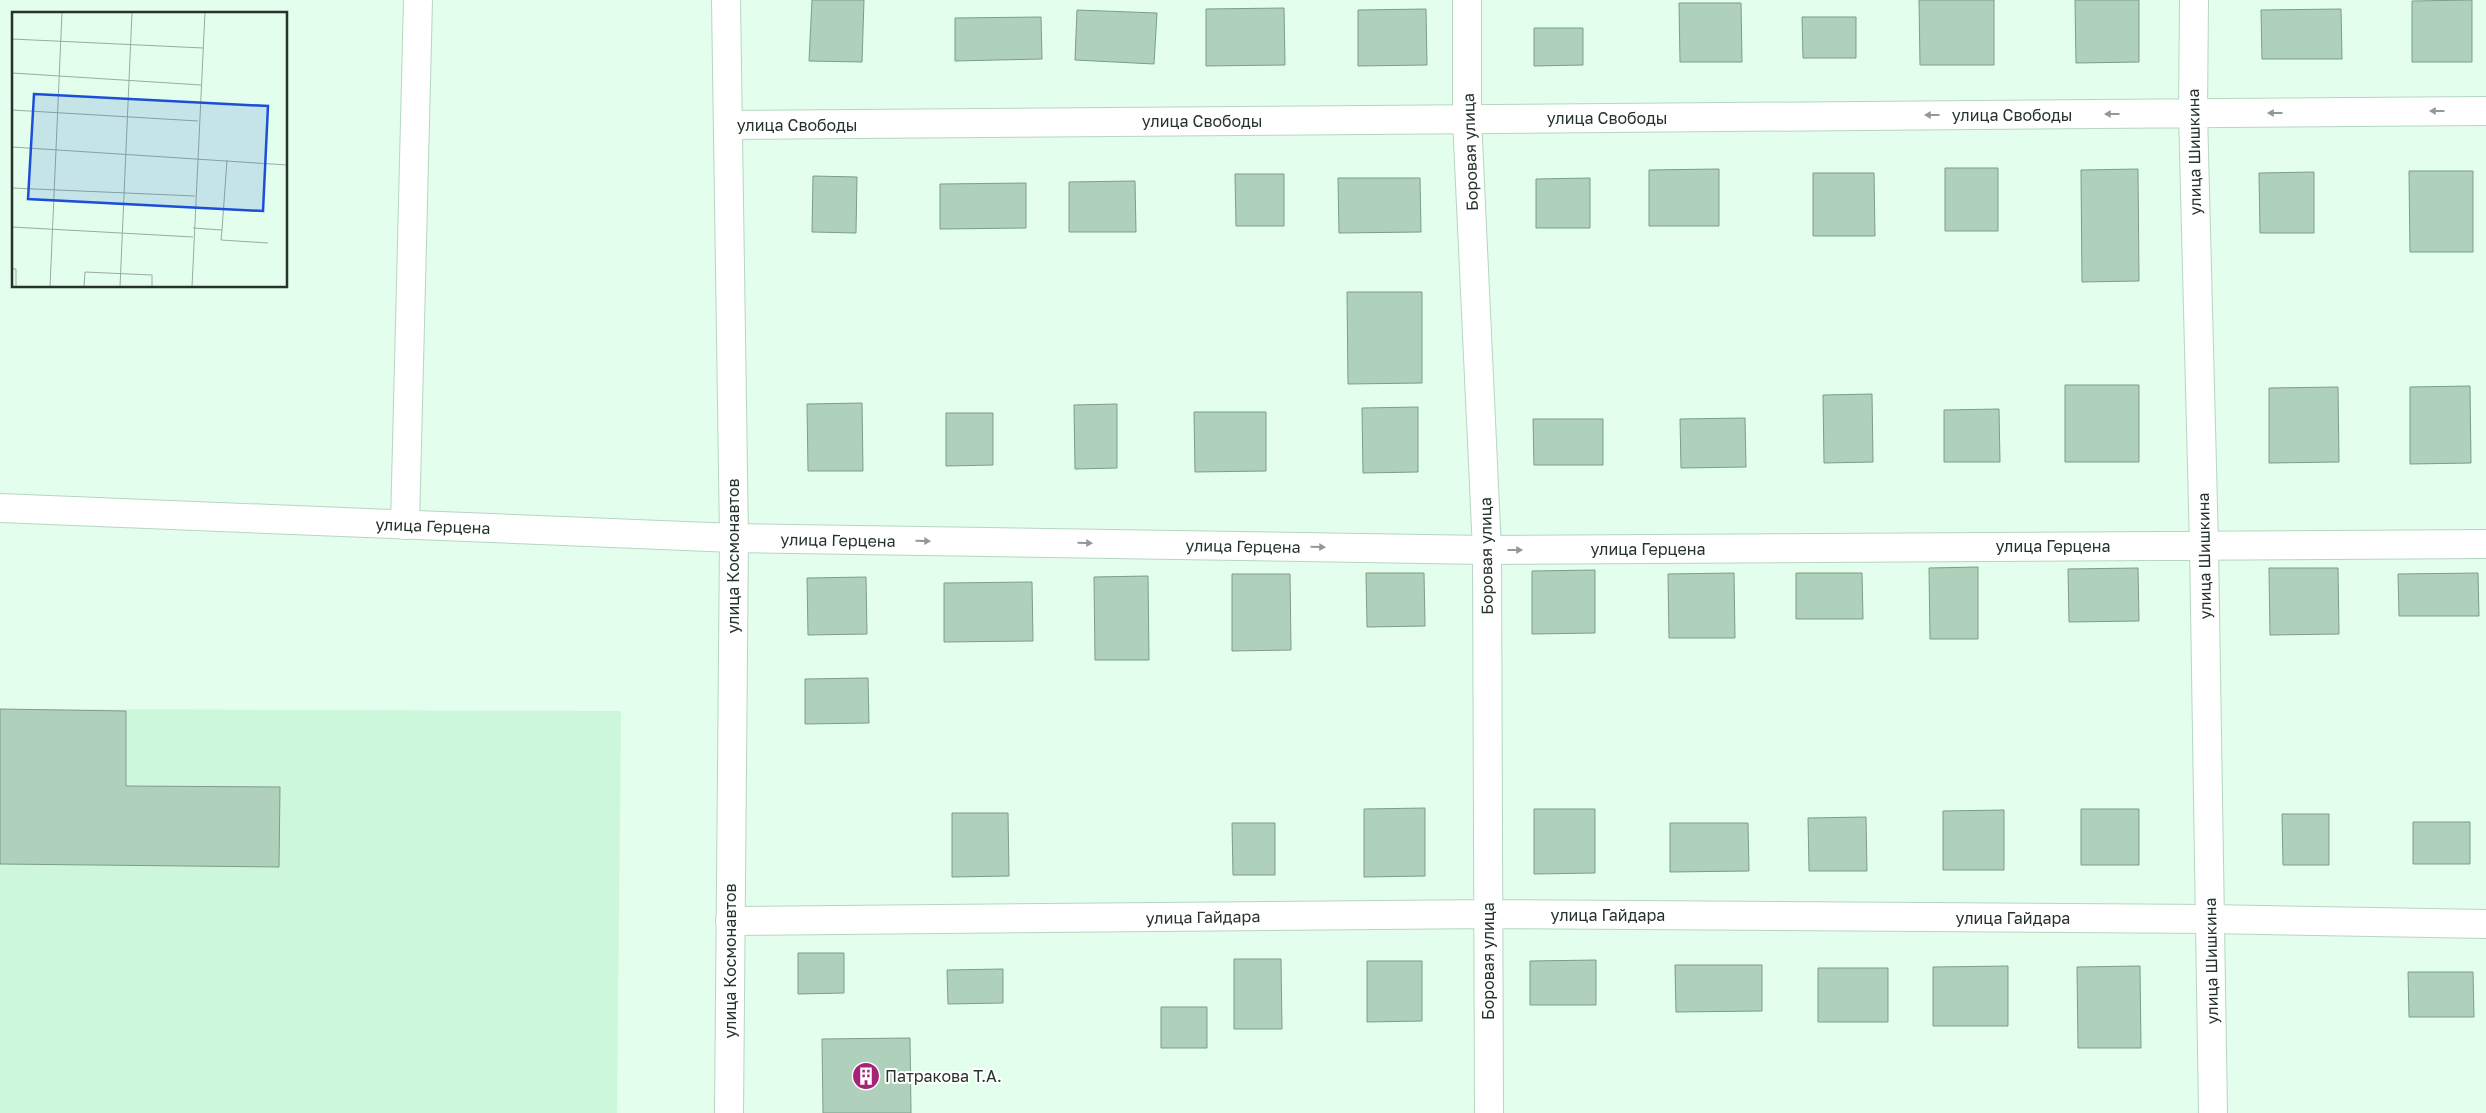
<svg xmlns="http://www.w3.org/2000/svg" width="2486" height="1113" viewBox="0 0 2486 1113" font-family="'Golos Text',sans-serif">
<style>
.built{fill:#cdf7dc}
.building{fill:#afd1bb;stroke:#7d9d89}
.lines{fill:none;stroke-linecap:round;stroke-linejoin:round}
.street-casing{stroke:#b5d7c1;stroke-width:30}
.secondary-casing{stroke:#b5d7c1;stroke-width:30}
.street{stroke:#fff;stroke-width:28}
.secondary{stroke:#fff;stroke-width:28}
.oneway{fill:#929995}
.labels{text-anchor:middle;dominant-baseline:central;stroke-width:4;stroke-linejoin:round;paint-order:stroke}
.street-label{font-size:16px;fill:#26332b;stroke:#fff}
.poi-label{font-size:16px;fill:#26332b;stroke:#fff;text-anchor:start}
.inset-road{fill:none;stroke:#97ad9f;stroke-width:1}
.view{fill:#1d4ed8;fill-opacity:0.15;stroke:#1d4ed8;stroke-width:2.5}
.inset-edge{fill:none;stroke:#26332b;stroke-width:2.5}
</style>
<rect width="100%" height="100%" fill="#e3feec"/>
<path class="built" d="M0,709l621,2 -4,402h-617z"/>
<path class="building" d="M812,0h52l-2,62 -53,-1z
M1919,0h75v65h-74z
M2075,0h64v62l-63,1z
M2472,0v62h-60v-61z
M1679,3h62l1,59h-62z
M1284,8l1,57 -79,1v-57z
M1426,9l1,56 -69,1v-56z
M2341,9l1,50h-80l-1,-49z
M1077,10l80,3 -3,51 -79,-4z
M1041,17l1,42 -87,2v-43z
M1802,17h54v41h-53z
M1534,28h49v37l-49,1z
M1945,168h53v63h-53z
M1719,169v57h-70v-56z
M2138,169l1,112 -57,1 -1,-112z
M2409,171h64v81h-63z
M2314,172v61h-54l-1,-60z
M1813,173h61l1,63h-62z
M1235,174h49v52h-48z
M813,176l44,1 -1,56 -44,-1z
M1338,178h82l1,54 -82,1z
M1590,178v50h-54v-49z
M1135,181l1,51h-67v-50z
M1026,183v45l-86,1v-45z
M1347,292h75v91l-74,1z
M2065,385h74v77h-74z
M2470,386l1,77 -61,1v-77z
M2338,387l1,75 -70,1v-75z
M1872,394l1,68 -49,1 -1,-68z
M862,403l1,68h-55l-1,-67z
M1117,404v64l-42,1 -1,-64z
M1418,407v65l-55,1 -1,-65z
M1999,409l1,53h-56v-52z
M1194,412h72v59l-71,1z
M946,413h47v52l-47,1z
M1745,418l1,49 -65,1 -1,-49z
M1533,419h70v46h-69z
M1978,567v72h-48l-1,-71z
M2138,568l1,53 -70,1 -1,-53z
M2269,568h69l1,66 -69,1z
M1595,570v63l-63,1v-63z
M1366,573h58l1,53 -58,1z
M1734,573l1,65h-66l-1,-64z
M1796,573h66l1,46h-67z
M2478,573l1,43h-80l-1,-42z
M1232,574h58l1,76 -59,1z
M1148,576l1,84h-54l-1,-83z
M866,577l1,57 -59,1 -1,-57z
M1032,582l1,59 -89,1v-59z
M868,678l1,45 -64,1v-45z
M0,709l126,2v75l154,1 -1,80 -279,-3z
M1425,808v68l-61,1v-68z
M1534,809h61v64l-61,1z
M2081,809h58v56h-58z
M2004,810v60h-61v-59z
M952,813h56l1,63 -57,1z
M2282,814h47v51h-46z
M1866,817l1,54h-58l-1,-53z
M2413,822h57v42h-57z
M1232,823h43v52h-42z
M1670,823h78l1,48 -79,1z
M798,953h46v40l-46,1z
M1234,959h47l1,70h-48z
M1596,960v45h-66v-44z
M1367,961h55v60l-55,1z
M1675,965h87v46l-86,1z
M2008,966v60h-75v-59z
M2140,966l1,82h-63l-1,-81z
M1818,968h70v54h-70z
M1003,969v34l-55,1 -1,-34z
M2408,972h65l1,45h-65z
M1161,1007h46v41h-46z
M910,1038l1,75h-88l-1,-74z"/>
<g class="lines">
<g class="street-casing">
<path id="street" d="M1467,0v119l20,431 2,563
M405,525l13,-525
M730,921l758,-7 722,5 276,5"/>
</g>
<g class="secondary-casing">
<path id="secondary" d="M726,0l8,538 -5,575
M2194,0l-1,113 11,432 9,568
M728,125l1758,-14
M0,508l734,30 753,12 999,-6"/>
</g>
<use href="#street" class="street"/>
<use href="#secondary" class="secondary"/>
</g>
<defs><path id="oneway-solid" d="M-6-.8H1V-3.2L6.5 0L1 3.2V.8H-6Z" transform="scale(1.25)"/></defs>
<g class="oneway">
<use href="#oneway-solid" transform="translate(2437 111) rotate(180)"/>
<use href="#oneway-solid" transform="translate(2275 113) rotate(180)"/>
<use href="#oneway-solid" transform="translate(2112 114) rotate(180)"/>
<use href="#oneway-solid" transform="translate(1932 115) rotate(180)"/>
<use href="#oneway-solid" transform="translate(923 541) rotate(1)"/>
<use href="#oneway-solid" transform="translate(1085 543) rotate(1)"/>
<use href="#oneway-solid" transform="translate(1318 547) rotate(1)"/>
<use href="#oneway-solid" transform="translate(1515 550)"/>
</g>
<defs>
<g id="building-disc" transform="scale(1.4375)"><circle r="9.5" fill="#a42576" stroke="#fff"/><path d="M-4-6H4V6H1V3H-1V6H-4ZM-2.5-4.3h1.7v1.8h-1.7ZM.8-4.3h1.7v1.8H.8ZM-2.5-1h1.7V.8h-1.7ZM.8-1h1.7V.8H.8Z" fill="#fff"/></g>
</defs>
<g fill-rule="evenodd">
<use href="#building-disc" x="866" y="1076"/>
</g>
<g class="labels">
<g class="street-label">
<text x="2012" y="115">улица Свободы</text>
<text x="1607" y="118">улица Свободы</text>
<text x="1202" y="121">улица Свободы</text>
<text x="797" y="125">улица Свободы</text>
<text transform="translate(1470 152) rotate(-92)">Боровая улица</text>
<text transform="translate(2194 152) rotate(-91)">улица Шишкина</text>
<text transform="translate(433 526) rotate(2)">улица Герцена</text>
<text transform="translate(838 540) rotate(1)">улица Герцена</text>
<text transform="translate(1243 546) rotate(1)">улица Герцена</text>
<text x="2053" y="546">улица Герцена</text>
<text x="1648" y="549">улица Герцена</text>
<text transform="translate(733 556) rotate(-90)">улица Космонавтов</text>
<text transform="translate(1486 556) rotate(-91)">Боровая улица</text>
<text transform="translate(2204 556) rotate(-91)">улица Шишкина</text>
<text x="1608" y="915">улица Гайдара</text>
<text transform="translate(1203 917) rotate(-1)">улица Гайдара</text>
<text x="2013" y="918">улица Гайдара</text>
<text transform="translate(730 961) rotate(-90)">улица Космонавтов</text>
<text transform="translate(1488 961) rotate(-90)">Боровая улица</text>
<text transform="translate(2211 961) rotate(-91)">улица Шишкина</text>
</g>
<g class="poi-label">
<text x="885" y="1076">Патракова Т.А.</text>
</g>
</g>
<g transform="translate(12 12)">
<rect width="275" height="275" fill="#e3feec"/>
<path class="inset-road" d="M0,27l191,9M0,61l189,12M0,98l186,11M0,135l275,18M0,176l183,8M0,215l181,10M181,216l29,2 5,-70M210,218l-1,10 47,3M0,257h4v18M38,275l12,-275M72,275l1,-15 67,3v12M108,275l12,-275M180,275l13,-275"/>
<path class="view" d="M22,82l234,12 -5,105 -235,-12z"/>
<rect width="275" height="275" class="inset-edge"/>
</g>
</svg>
